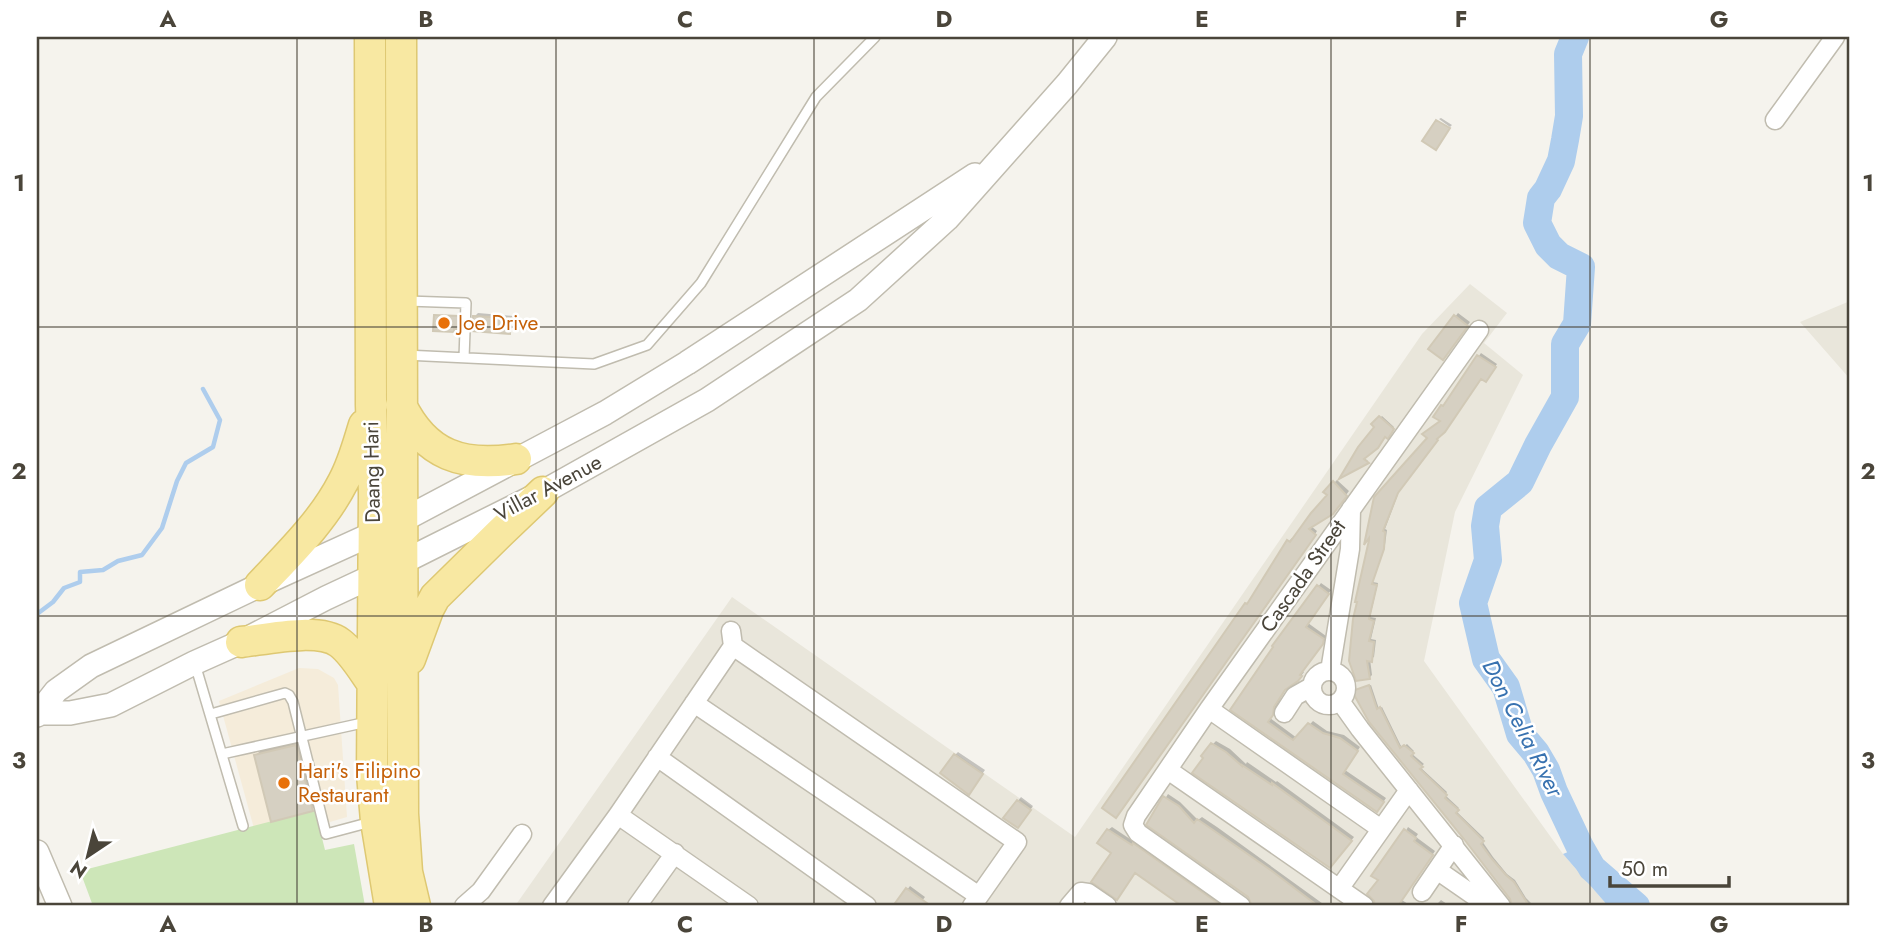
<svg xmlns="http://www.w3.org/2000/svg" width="1887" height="943" viewBox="0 0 1887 943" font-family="Jost,sans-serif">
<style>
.residential{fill:#e9e6db}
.commercial{fill:#f5ecda}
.green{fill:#cde6b8}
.water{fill:#aecded}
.shadow{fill:#0003}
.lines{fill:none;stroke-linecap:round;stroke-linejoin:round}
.stream{stroke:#aecded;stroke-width:4.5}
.river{stroke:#aecded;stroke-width:28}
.building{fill:#d6d0c2;stroke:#d1c9b6;stroke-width:2}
.service-casing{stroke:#c0bcaf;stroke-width:12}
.minor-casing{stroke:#c0bcaf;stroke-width:21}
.tertiary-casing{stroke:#c0bcaf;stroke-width:26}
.primary-casing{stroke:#dec872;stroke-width:33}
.service{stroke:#fff;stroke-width:9}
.minor{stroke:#fff;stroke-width:18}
.tertiary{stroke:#fff;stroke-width:23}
.primary{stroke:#f8e8a2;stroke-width:30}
.grid{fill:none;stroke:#4a453a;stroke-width:2;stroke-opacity:0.55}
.food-dot{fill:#e8710a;stroke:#fff;stroke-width:2.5}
.labels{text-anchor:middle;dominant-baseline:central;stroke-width:5;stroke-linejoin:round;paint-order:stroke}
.food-label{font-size:21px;fill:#c56008;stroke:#fff;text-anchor:start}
.street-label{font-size:21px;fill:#4a453a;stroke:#fff}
.water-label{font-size:23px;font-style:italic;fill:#3872b0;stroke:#fff}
.neatline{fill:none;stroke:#4a453a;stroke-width:2.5}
.grid-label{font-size:23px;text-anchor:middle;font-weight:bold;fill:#4a453a}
</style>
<rect width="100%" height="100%" fill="#f5f3ed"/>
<path class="residential" d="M1470,284l37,29 -23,30 39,32 -68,137 -31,149 139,193 45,52h-1093l217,-309 343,240 347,-503z
M1850,301v78l-50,-57z"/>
<path class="commercial" d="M299,668l19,1 16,9 4,7 9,132 -89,26 -39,-142z"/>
<path class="green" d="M315,810l10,40 29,-6 11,62h-272l-13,-35z"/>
<path class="water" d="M1580,847l34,25 37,34h-43l-45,-52z"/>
<path class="shadow" d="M1441,118l11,7 -2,2 -11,-8z
M478,313l35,3 -1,12 -3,4 -35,-15z
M1458,313l12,9 -24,33 9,-38z
M1481,353l16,11 -9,13h-7l-81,112 -15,40 2,1 -2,15 -12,37 5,1 -8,34 6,1 -5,21 5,1 -2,17 -4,2 2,16 -3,3 -12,1 14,-145 71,-113v-15l4,-2z
M1382,416l12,11 -6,9 -3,-1 -22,22 5,4 -24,14 33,-48 -3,-3z
M1337,480l12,11 -13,17 -25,18 6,5 -51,76 -4,3 -15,-6 42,-63 3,-3 2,2 36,-45 -5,-3z
M1321,583l10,7 -23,33 18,13v3l-24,32 2,1 -3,4 -14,11 -17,31 27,20 16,-17 14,10 17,4 16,12 -15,23 41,28 -6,9 -148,-98z
M1371,685l8,24 3,-2 20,41 5,-4 7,7 -3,2 13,11 -4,3 27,25 -2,3 14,13 -3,3 28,27 -2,3 11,16 14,17 8,6 11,18 8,8h-21l-1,-8 -156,-208z
M302,740l16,64 -6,5 -56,-54 5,-5z
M1216,741l14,8 16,15 1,-2 29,20 1,-1 77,56 -10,13 -131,-106z
M958,752l27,18 -13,19 -17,-34z
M1168,794l12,8 18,18 4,-3 15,10 109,79h-72l-5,-10 -100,-71z
M1021,797l12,9 -12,17 -3,-22z
M1112,827l24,16 2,-2 91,65h-44l-49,-34 -22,-20 -6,-22z
M1408,827l10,7 -2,3 19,14 -33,49 9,6h-33l2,-26z
M910,886l15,11 -7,9h-16l-5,-3z
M1441,900l9,6h-15z"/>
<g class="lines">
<path class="stream" d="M37,614l16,-12 11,-14 16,-6v-10l23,-2 15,-9 24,-6 20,-27 15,-47 9,-18 27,-16 7,-27 -17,-31"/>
<path class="river" d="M1575,37l-7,17 1,62 -4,24 -4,21 -13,28 -7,9 -4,25 11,22 11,11 22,11 -4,57 -12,20v53l-27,48 -18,37 -32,26 -3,18 3,34 -15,43 13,56 20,28 14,47 16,19 10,17 8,22 26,55 12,21 44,38"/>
</g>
<path class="building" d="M1436,120l14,8 -14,22 -14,-9z
M434,315l25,1 -1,13h-4v3l-21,-1z
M1454,315l14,11 -25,34 -15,-11z
M473,316l38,2 -1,16 -38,-3z
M1477,355l19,12 -10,15 -5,-3 -36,53 -8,7 1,1 -40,53 -15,38 2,1 -1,17 -12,35 5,1 -8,34 5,2 -5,20 5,1 -2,20 -5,-1 3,18 -14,2 -7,-20 4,-42 4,-17h-2l14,-62v-2l-5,7 10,-48 53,-59 -5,-4 18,-13 -7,-4 8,-12 2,1z
M1379,416l15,13 -6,10 -3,-2 -7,11 -14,11 5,4 -30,16 19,-32 16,-20 -3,-3z
M1333,481l14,15 -14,18 -24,15 7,6 -200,283 -14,-10 143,-205 2,1 40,-64 3,2 21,-29 16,-18 -4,-3z
M1317,585l12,9 -23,33 18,12 -1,5 -23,31 2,1 -4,5 -13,9 -11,17 -1,8 -5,7 25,18 15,-17 15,10 17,5 18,13 -15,23 41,28 -7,10 -147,-102 43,-63 -1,-1z
M1369,685l8,24 3,-2 20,41 4,-3 10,8 -3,3 12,11 -3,2 27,26 -2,3 14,12 -3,3 28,28 -3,3 11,15 14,16 8,7 15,24h-17l-2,-7 -46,-60 -95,-117 -17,-31z
M1211,743l15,9 16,14v-1l30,20v-2l80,58 -22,27 -138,-95 11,-15 -2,-2z
M296,745l17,66 -42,11 -17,-67z
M954,754l29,20 -14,21 -29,-22z
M1163,796l16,10 15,17 3,-4 16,11 59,41 46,35h-66l-4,-9 -102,-72z
M1017,800l14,10 -13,18 -15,-10z
M1107,829l25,16 1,-2 89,63h-40l-47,-33 -18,27 -26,-18 20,-29 -14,-10z
M1404,829l12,9 -2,3 19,14 -35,51h-23l-1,-5 -7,-7 11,-14 -7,-4z
M906,888l25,18h-38z"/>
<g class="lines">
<g class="service-casing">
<path id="service" d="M407,301l59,2 -2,55
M405,355l189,9 53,-19 54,-62 115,-186 59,-60
M195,664l48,162
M211,714l74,-21 4,2 4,7 33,132 45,-12
M222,754l145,-32"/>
</g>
<g class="minor-casing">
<path id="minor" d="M1775,120l60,-83
M733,646l284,196 -45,64
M1330,671l20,-122 1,-40
M1312 688a17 17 0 1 1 34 0a17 17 0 1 1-34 0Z
M1340,701l20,28 141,177
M694,703l285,193
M1209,709l172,120
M1284,713l11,-17 16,-9
M657,757l210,149
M1168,770l196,136
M618,815l131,91
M1437,870l52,36
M1339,889l70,-99
M1422,892l32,-47
M464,906l17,-15 41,-57
M552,906l66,-91 115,-169 -2,-15
M637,906l38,-53
M1069,906l12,-14 7,1 19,13
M1241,906l-103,-73 -5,-8 3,-9 73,-107 270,-379"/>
</g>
<g class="tertiary-casing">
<path id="tertiary" d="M38,713h32l41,-8 83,-42 47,-21 85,-44 77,-36 140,-70 164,-92 151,-100 89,-81 120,-135 38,-47
M37,715l19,-24 35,-25 169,-81 143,-65 202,-107 82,-50 288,-188
M37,852l23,54"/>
</g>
<g class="primary-casing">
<path id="primary" d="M370,37l1,368 3,88 -2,281 4,47 14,85
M401,37l2,777 4,58 8,34
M401,405c25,51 62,62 115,54
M260,585c30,-32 63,-64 83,-103 10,-18 15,-38 21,-57
M241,642c26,-3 78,-15 99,1 13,10 22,26 32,40
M410,659l18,-49 7,-13 65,-64 43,-41"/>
</g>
<use href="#service" class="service"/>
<use href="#minor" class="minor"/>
<use href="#tertiary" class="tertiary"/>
<use href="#primary" class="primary"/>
</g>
<path class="grid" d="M297,37v869M556,37v869M814,37v869M1073,37v869M1331,37v869M1590,37v869M37,327h1813M37,616h1813"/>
<g class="food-dot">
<circle cx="444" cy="323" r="7"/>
<circle cx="284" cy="783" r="7"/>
</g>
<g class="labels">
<g class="food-label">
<text x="458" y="323">Joe Drive</text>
<text x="298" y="771">Hari's Filipino<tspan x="298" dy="24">Restaurant</tspan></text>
</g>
<g class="street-label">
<text transform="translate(372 472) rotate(-91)">Daang Hari</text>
<text transform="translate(548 488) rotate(-28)">Villar Avenue</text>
<text transform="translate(1303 576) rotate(-55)">Cascada Street</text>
</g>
<g class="water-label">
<text transform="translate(1523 728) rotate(63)">Don Celia River</text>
</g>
</g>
<rect width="1887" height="943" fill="none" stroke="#ffffff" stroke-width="77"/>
<g transform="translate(88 856) rotate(215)" stroke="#ffffff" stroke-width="5" paint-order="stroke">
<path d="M0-5L12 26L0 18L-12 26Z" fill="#4a453a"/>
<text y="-10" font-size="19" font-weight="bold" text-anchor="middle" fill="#4a453a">N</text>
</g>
<path d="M1610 876v10h119v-10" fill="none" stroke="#4a453a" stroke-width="3.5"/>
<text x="1621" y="876" font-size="21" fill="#4a453a" stroke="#ffffff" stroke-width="5" paint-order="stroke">50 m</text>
<rect x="38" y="38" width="1810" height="866" class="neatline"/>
<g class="grid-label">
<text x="168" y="27">A</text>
<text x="426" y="27">B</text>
<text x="685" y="27">C</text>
<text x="944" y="27">D</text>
<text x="1202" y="27">E</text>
<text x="1461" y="27">F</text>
<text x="1719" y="27">G</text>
<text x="19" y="191">1</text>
<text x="1868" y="191">1</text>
<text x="19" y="479">2</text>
<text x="1868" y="479">2</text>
<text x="19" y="768">3</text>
<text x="1868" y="768">3</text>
<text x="168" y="932">A</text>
<text x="426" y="932">B</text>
<text x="685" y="932">C</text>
<text x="944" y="932">D</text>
<text x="1202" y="932">E</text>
<text x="1461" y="932">F</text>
<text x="1719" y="932">G</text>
</g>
</svg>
